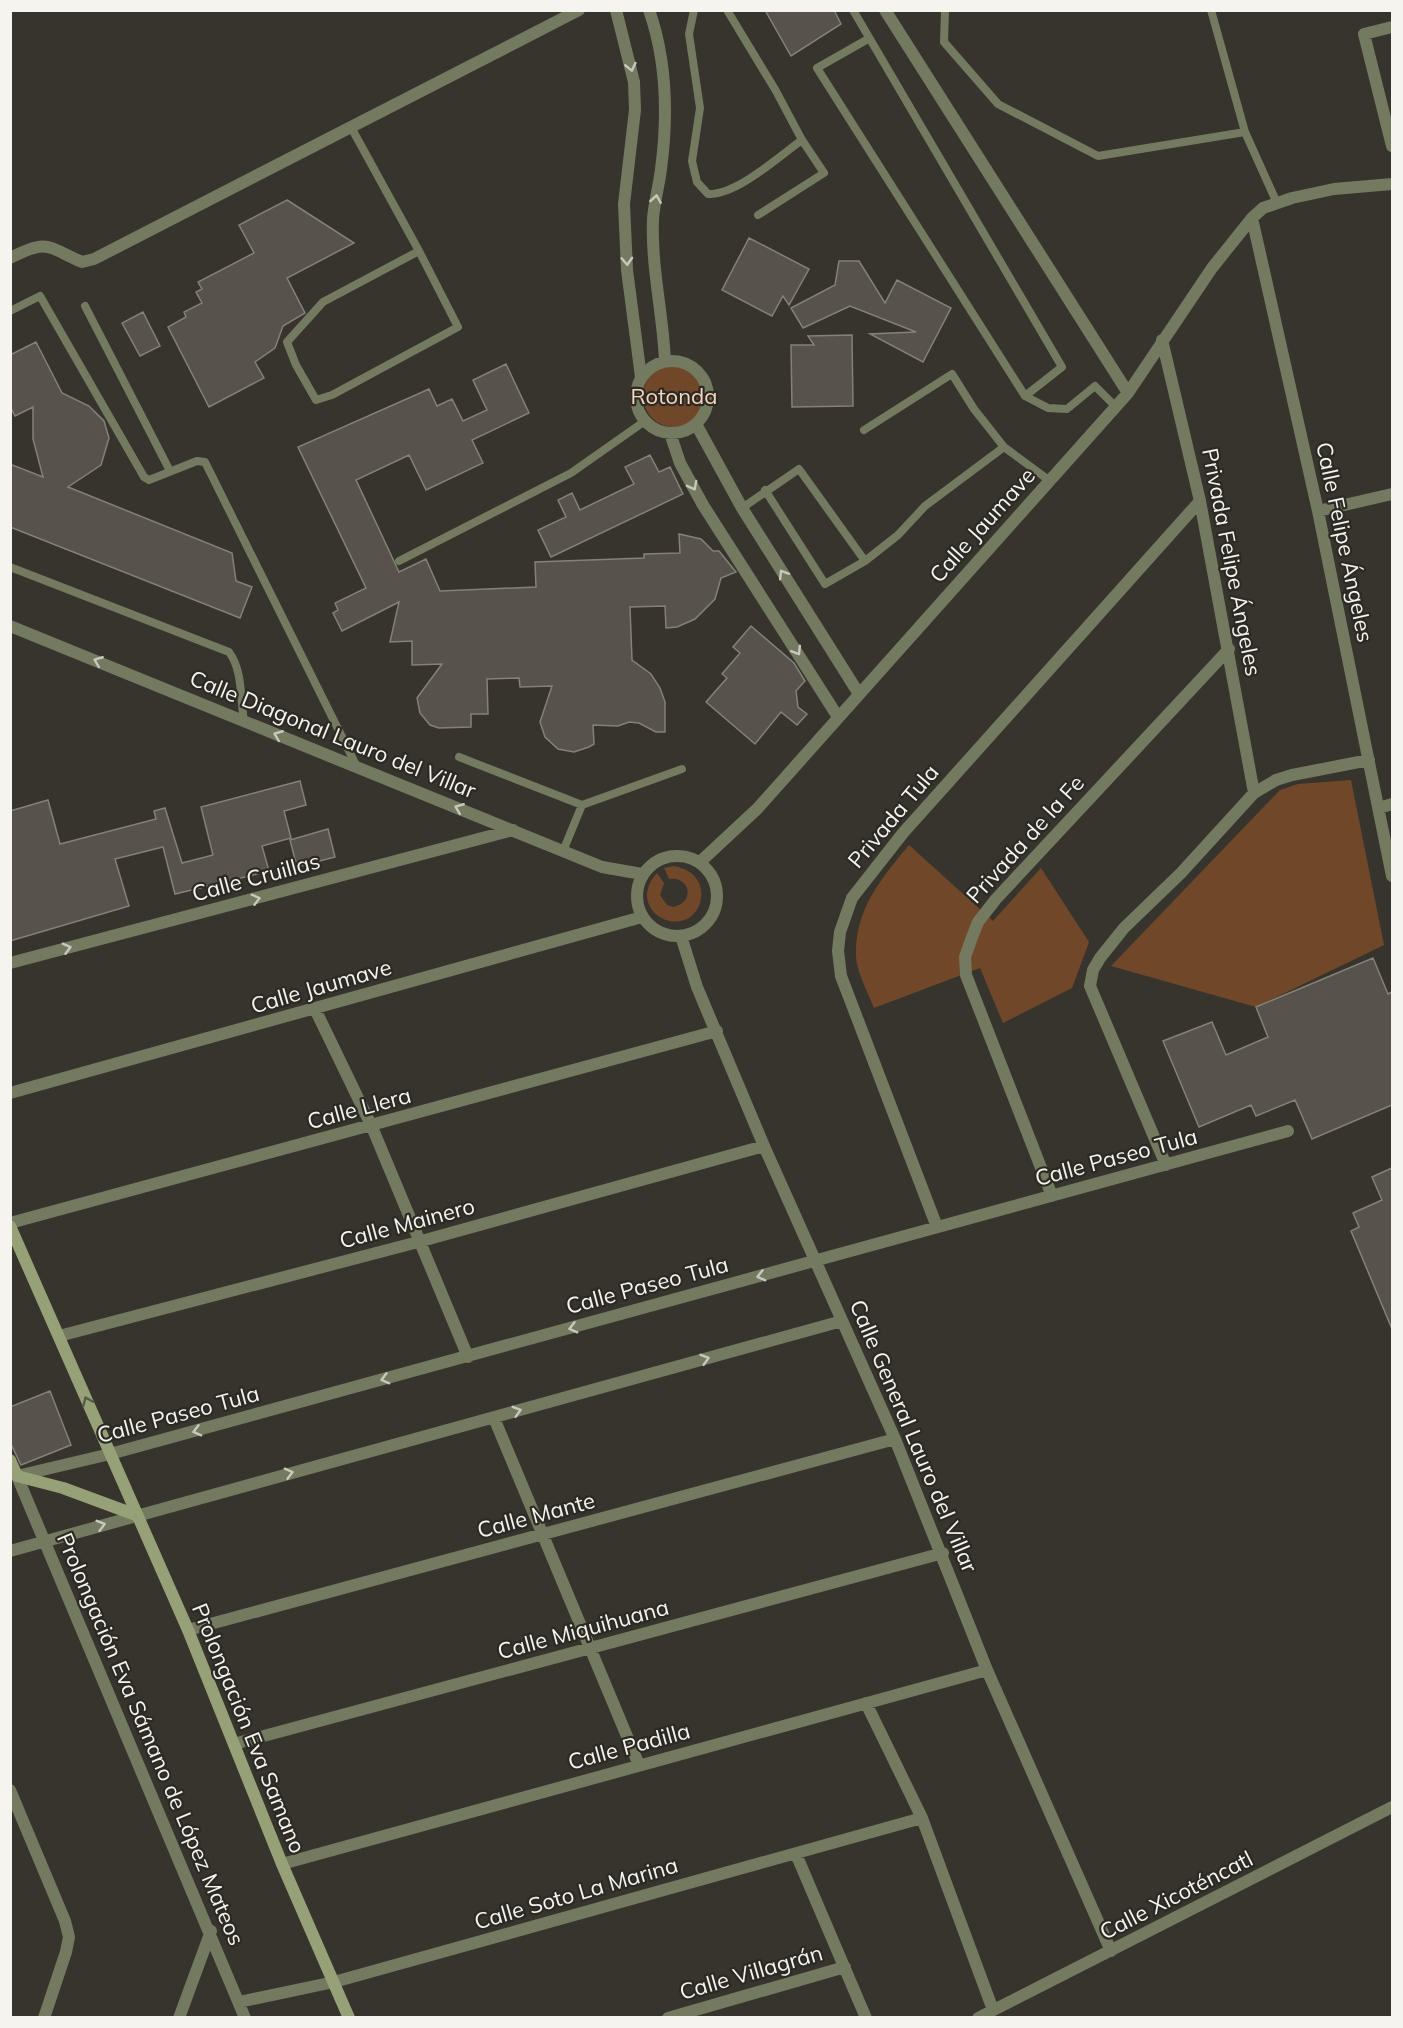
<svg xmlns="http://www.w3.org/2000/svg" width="1403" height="2028" viewBox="0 0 1403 2028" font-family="Mulish,sans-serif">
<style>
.green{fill:#704829}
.building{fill:#57524b;stroke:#858078;stroke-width:1.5}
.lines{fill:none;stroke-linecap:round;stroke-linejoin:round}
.service{stroke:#747a60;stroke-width:8}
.minor{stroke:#747a60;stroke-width:12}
.secondary{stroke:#97a177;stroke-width:12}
.oneway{stroke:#c8c9bd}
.oneway2{stroke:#575a45}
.labels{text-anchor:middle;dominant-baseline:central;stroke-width:4.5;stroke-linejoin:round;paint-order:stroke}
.park-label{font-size:22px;fill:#f5d5bf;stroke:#2c2a23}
.street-label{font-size:22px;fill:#f5f4ef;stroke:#2c2a23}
</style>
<rect width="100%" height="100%" fill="#36342d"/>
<path class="green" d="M643 396a31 31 0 1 1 62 0a31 31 0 1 1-62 0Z
M1351,780l33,165 -128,62 -145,-41 169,-176 18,-6z
M909,845l84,76 48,-53 48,74 -17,46 -69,35 -23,-55 -106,40c-6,-16 -18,-37 -18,-53 -1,-46 25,-76 53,-110z
M673,866c11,2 21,6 26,17 3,7 3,15 0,23 -17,36 -75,3 -42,-33l7,10 -4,12 7,10 6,2c22,-4 18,-31 -4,-28l-5,-11z"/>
<path class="building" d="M765,10h69l7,14 -50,32z
M287,200l67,43 -67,35 18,35 -22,13 -8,22 -20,14 9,16 -55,29 -41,-80 18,-10 -2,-5 18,-9 -6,-11 6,-3 -4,-7 56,-29 -15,-28z
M749,238l60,31 -20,36 -6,-9 -11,20 -50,-26z
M839,261h20l26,42 12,-23 54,28 -28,54 -53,-28 46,-2 -66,-26 -47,22 -12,-20 44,-23z
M143,312l17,34 -20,10 -18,-33z
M852,335l1,71 -61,1 -1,-62h23l-6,-9z
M36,342l26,51 27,13 15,15 5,17 -8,27 -33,22 164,66 4,28 16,6 -12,31 -230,-91v-63l33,13 -10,-38v-32l-18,9 -5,-10v-51z
M506,364l23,49 -57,27 11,23 -57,27 -17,-35 -53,25 43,92 27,-13 14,32 96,-4 -1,-25 109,-4v-4l36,-1 -1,-19 22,5 12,12h6l17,21 -15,6 -6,21 -20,20 -18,8 -11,1 -1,-22 -35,1 2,53 19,14 9,14 5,14v30h-9l-17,-9 -10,-1 -11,4 -25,-1 1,19 -5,3 -15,5 -16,-3 -13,-12 -5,-15 12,-36 -32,1 -1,-9 -32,1 1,35h-17v13l-32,1 -9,-3 -10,-12 -3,-15 25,-34 -30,1v-24l-22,1 9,-40 -57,29 -9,-18 5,-3 -3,-7 31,-15 -68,-141 131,-58 8,17 15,-7 11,22 24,-11 -14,-30z
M650,455l9,17 11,-5 13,27 -132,63 -13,-27 28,-13 -8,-17 14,-7 8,17 54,-26 -9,-17z
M751,626l43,37 11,18 -9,10 2,16 9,7 -10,11 -16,-13 -26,32 -49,-42 21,-24 -5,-4 18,-21 -7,-6z
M300,781l6,24 -22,6 7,27 -29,8 7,25 -94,23 -12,-47 -48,12 14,47 -119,35v-130l38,-11 12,44 96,-25 -2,-8 11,-3 17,55 31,-8 -12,-48z
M328,829l7,28 -38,10 -7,-27z
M1373,958l15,36 4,-2v113l-80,34 -17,-39 -39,16 -5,-11 -52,22 -36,-86 49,-19 14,33 42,-18 -12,-30z
M1392,1168v161l-41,-98 8,-4 -6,-14 29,-13 -10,-23z
M50,1391l21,54 -50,20 -11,-23v-35z"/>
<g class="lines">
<path class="service" d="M694,10l-5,24 11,74 -8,53 5,21 11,12c29,1 70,-37 94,-54
M727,10l49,81 26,49 22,33 -66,42
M853,10l209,357 -37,29
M945,10l-1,32 54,62 100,52 147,-24
M1211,10l34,122 32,71
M868,39l-51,29 208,328 23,12 19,1 28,-23 21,21
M352,129l67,122
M419,251l39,76 -126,68 -16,5 -20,-35 -9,-23 36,-40z
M85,306l85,165
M10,311l30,-15 104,181 5,3 48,-19 8,1 152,305
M864,430l88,-56 22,35 30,38 46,34
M765,490l60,94 40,-23 33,-26 27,-29 79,-59
M742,508l57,-39 66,92
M399,561l172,-88 74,-52
M10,567l219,85c14,19 11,46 15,69
M459,757l123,48 100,-36
M563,851l19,-46"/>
<path class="minor" d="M616,10l18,72 1,28 -11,94 3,66 14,107
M649,10c18,51 19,106 12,159 -2,17 -7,34 -8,50 -2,48 10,95 12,142
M885,10l243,383
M1392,27l-28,7 28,112
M1252,218l66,293 74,365
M10,258c39,-20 37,-11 72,4l12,-3 485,-249
M1162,340l38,161 54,292
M636 397a36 36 0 1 1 72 0a36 36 0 1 1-72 0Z
M696,424l46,84 117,186
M670,433l10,30 23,42 135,212
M1318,511l74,-17
M10,626l592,241 40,7
M1379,808l13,-4
M637 896a40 40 0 1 1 80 0a40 40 0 1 1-80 0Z
M700,862l57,-53 371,-416 84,-125 40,-50 11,-10 29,-10 42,-9 58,-5
M681,936l16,51 67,159 131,293 92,231 124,281
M10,963l503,-133
M315,1009l57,118 96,230
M10,1093l632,-176
M1166,1165l-76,-179 3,-16 7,-12 24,-30 57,-55 73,-80 22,-13 16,-5 77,-15
M1052,1196l-86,-221 -1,-18 6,-17 7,-18 18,-23 233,-250
M10,1223l707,-192
M937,1227l-96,-251 -3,-25 2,-19 12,-34 51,-65 297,-332
M59,1336l359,-94 346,-96
M494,1418l145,347
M10,1551l832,-230
M188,1630l707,-191
M866,1703l56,115 71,192
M234,1744l709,-191
M10,1790l55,131 4,16 -3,15 -22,66
M796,1854l70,164
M282,1864l705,-194
M239,2002l95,-20 588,-164
M179,2018l32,-87
M245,2018l-228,-542 93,-22 1178,-323
M668,2018l177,-51
M978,2018l414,-211"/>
<path class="secondary" d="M10,1226l178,404 94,234 67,154
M10,1460l7,16 46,12 73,27"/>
</g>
<defs><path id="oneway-chevron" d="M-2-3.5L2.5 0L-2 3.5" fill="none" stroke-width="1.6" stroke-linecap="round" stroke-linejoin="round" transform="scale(1.5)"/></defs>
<g class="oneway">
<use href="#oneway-chevron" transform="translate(631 67) rotate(77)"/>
<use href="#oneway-chevron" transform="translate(656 199) rotate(-81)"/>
<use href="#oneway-chevron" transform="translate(627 261) rotate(87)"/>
<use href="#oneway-chevron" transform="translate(693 486) rotate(62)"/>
<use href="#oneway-chevron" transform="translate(783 574) rotate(-122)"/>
<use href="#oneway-chevron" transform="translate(797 651) rotate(58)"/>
<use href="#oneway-chevron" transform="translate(98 661) rotate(-158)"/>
<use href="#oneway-chevron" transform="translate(278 735) rotate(-158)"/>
<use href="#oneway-chevron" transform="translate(459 808) rotate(-158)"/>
<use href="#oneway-chevron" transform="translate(256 899) rotate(-15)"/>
<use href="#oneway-chevron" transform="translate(67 948) rotate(-15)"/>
<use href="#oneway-chevron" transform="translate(761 1276) rotate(165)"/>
<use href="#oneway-chevron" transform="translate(573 1328) rotate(165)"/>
<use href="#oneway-chevron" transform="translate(705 1359) rotate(-16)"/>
<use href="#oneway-chevron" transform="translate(385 1379) rotate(165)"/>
<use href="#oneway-chevron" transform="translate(517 1411) rotate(-16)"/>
<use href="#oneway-chevron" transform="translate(197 1431) rotate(165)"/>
<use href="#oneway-chevron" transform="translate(289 1473) rotate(-15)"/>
<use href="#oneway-chevron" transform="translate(101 1525) rotate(-16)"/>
</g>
<use class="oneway2" href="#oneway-chevron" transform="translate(87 1401) rotate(-113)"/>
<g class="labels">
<g class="park-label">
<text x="674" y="396">Rotonda</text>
</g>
<g class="street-label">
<text transform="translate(982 525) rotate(-48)">Calle Jaumave</text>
<text transform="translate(1345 542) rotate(78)">Calle Felipe Ángeles</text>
<text transform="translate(1232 562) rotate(79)">Privada Felipe Ángeles</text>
<text transform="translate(333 734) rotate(22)">Calle Diagonal Lauro del Villar</text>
<text transform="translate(893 816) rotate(-50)">Privada Tula</text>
<text transform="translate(1025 839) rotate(-48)">Privada de la Fe</text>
<text transform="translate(256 877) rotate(-15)">Calle Cruillas</text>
<text transform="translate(321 986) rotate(-16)">Calle Jaumave</text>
<text transform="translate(359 1108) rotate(-15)">Calle Llera</text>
<text transform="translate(1116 1157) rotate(-15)">Calle Paseo Tula</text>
<text transform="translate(407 1223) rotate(-15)">Calle Mainero</text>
<text transform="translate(647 1285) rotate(-15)">Calle Paseo Tula</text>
<text transform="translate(178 1414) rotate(-15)">Calle Paseo Tula</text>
<text transform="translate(914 1436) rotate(67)">Calle General Lauro del Villar</text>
<text transform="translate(536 1515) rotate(-15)">Calle Mante</text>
<text transform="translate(583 1629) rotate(-15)">Calle Miquihuana</text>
<text transform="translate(249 1728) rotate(68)">Prolongación Eva Samano</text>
<text transform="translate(151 1739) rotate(67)">Prolongación Eva Sámano de López Mateos</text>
<text transform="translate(629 1746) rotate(-15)">Calle Padilla</text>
<text transform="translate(576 1893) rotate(-16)">Calle Soto La Marina</text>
<text transform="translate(1176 1895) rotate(-27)">Calle Xicoténcatl</text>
<text transform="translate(751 1972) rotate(-16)">Calle Villagrán</text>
</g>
</g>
<rect width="1403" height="2028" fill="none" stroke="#f5f4ef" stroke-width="24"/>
</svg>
